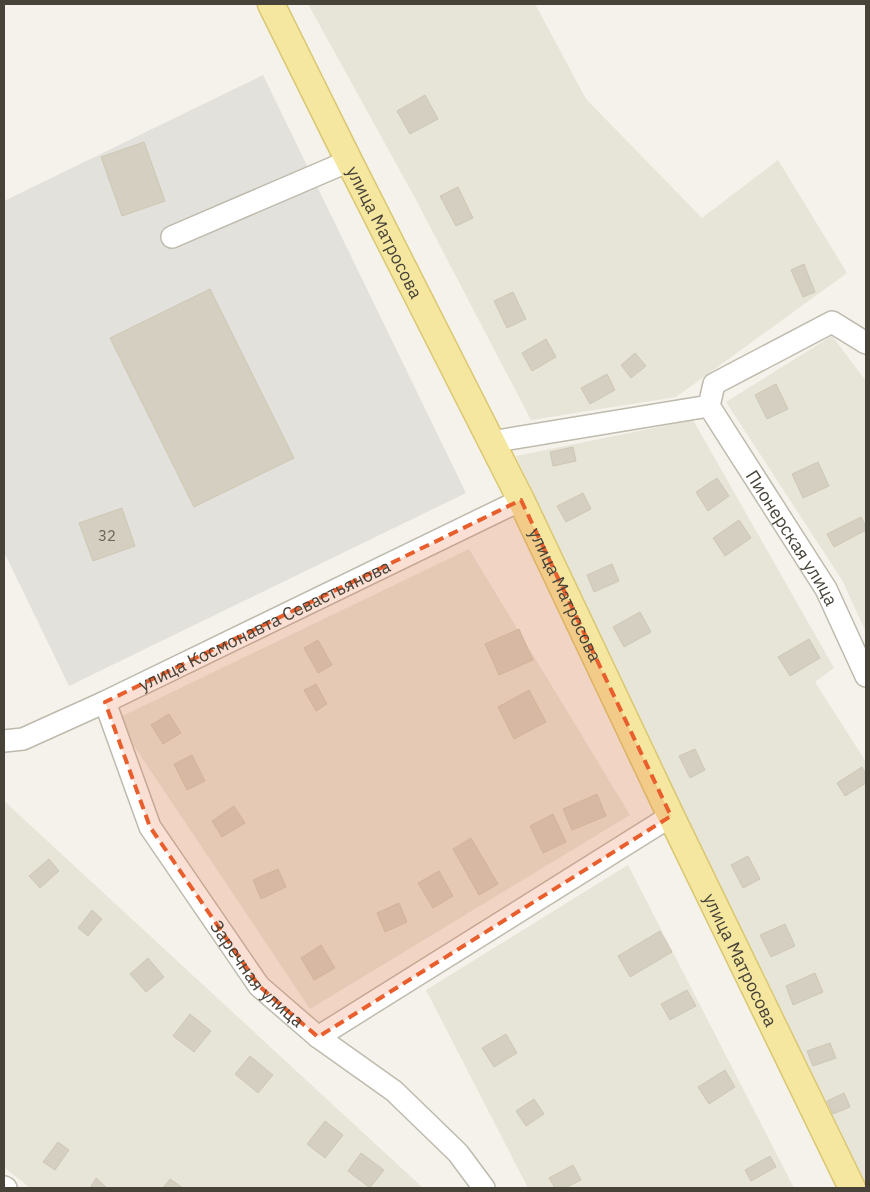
<svg xmlns="http://www.w3.org/2000/svg" width="870" height="1192" viewBox="0 0 870 1192" font-family="'IBM Plex Sans',sans-serif">
<style>
.residential{fill:#e7e4d8}
.industrial{fill:#e3e1db}
.building{fill:#d4cfc0;stroke:#cec7b4}
.lines{fill:none;stroke-linecap:round;stroke-linejoin:round}
.minor-casing{stroke:#bebaad;stroke-width:24}
.major-casing{stroke:#dac771;stroke-width:29}
.minor{stroke:#fff;stroke-width:21}
.major{stroke:#f6e7a0;stroke-width:26}
.marked{fill:#e85e2c;fill-opacity:0.2;stroke:#e85e2c;stroke-width:4;stroke-dasharray:10 6;stroke-linejoin:round}
.labels{text-anchor:middle;dominant-baseline:central;stroke-width:5;stroke-linejoin:round;paint-order:stroke}
.number-label{font-size:15px;fill:#6a665b}
.street-label{font-size:18px;fill:#474339;stroke:#fff}
</style>
<rect width="100%" height="100%" fill="#f4f2ea"/>
<path class="residential" d="M308,4h227l51,95 116,119 76,-58 69,113 -171,124 -145,23 -117,-224z
M832,336l34,45v251l-24,-52 -116,-178z
M693,420l141,248 -19,14 51,80v426h-5l-345,-732z
M469,549l161,266 -320,194 -194,-290z
M4,801l419,387h-393l-26,-21z
M628,865l166,323h-266l-102,-198z"/>
<path class="industrial" d="M263,75l203,418 -397,193 -65,-134v-351z"/>
<path class="building" d="M425,95l13,24 -28,15 -13,-23z
M144,142l21,59 -43,15 -21,-59z
M458,187l15,31 -17,8 -16,-30z
M804,264l11,28 -12,5 -12,-27z
M210,289l84,169 -100,49 -84,-169z
M513,292l13,27 -19,9 -13,-27z
M546,339l10,18 -24,14 -10,-18z
M635,353l11,13 -15,12 -10,-13z
M607,374l8,16 -25,14 -9,-16z
M776,384l12,25 -21,10 -12,-24z
M573,447l3,14 -23,5 -3,-14z
M818,462l11,24 -26,12 -11,-24z
M717,478l12,18 -21,15 -12,-19z
M583,493l8,16 -25,13 -9,-16z
M122,508l13,38 -42,15 -14,-38z
M861,517l5,10v3l-32,17 -7,-13z
M739,520l12,18 -26,18 -12,-18z
M612,564l7,17 -25,11 -7,-17z
M640,612l11,20 -27,15 -11,-20z
M519,629l14,31 -34,15 -14,-31z
M809,639l11,19 -30,18 -12,-19z
M318,640l14,25 -14,8 -14,-25z
M316,684l11,20 -11,7 -12,-21z
M529,690l17,32 -32,17 -16,-32z
M169,714l12,19 -18,11 -12,-19z
M695,749l10,21 -15,8 -11,-22z
M192,755l13,26 -18,9 -13,-26z
M862,767l4,7v9l-21,13 -8,-13z
M597,794l9,22 -34,14 -9,-21z
M234,806l11,17 -23,14 -10,-16z
M553,814l13,28 -23,11 -13,-27z
M471,838l27,46 -19,11 -26,-46z
M748,856l12,23 -17,9 -12,-23z
M49,859l10,12 -19,17 -11,-12z
M278,869l8,18 -25,12 -8,-19z
M439,871l14,25 -20,12 -15,-25z
M399,903l8,19 -22,10 -8,-19z
M92,910l10,9 -14,17 -10,-8z
M785,924l10,22 -24,11 -11,-22z
M660,931l12,21 -42,25 -12,-21z
M321,945l14,23 -21,12 -13,-22z
M148,958l16,19 -18,15 -16,-18z
M815,973l8,19 -30,13 -7,-19z
M687,990l9,16 -26,14 -9,-16z
M190,1014l21,17 -17,21 -21,-16z
M506,1034l11,19 -23,14 -12,-19z
M830,1043l6,15 -23,8 -6,-15z
M250,1056l23,19 -15,18 -23,-19z
M725,1070l10,17 -26,17 -11,-17z
M844,1093l6,14 -17,7 -6,-13z
M534,1099l10,15 -18,12 -10,-15z
M325,1121l18,14 -18,23 -18,-14z
M58,1142l11,8 -14,20 -12,-8z
M361,1153l23,17 -14,18 -22,-17z
M770,1156l6,11 -25,14 -6,-11z
M573,1165l8,15 -16,8h-10l-6,-10z
M96,1178l11,10h-17z
M170,1179l13,9h-20z"/>
<g class="lines">
<g class="minor-casing">
<g id="minor">
<path d="M172,237l177,-76"/>
<path id="s1" d="M709,406l117,183 40,87"/>
<path d="M491,442l218,-36 5,-22 118,-62 34,21"/>
<path id="s2" d="M105,702l45,125 109,159 59,51 76,54 64,62 26,35"/>
<path id="s3" d="M4,741l19,-2 82,-37 416,-202"/>
<path d="M318,1037l353,-221"/>
<path d="M4,1187l2,1"/>
</g>
</g>
<g class="major-casing">
<g id="major">
<path id="s4" d="M271,4l78,157 172,339 150,316 181,372"/>
</g>
</g>
<use href="#minor" class="minor"/>
<use href="#major" class="major"/>
</g>
<path class="marked" d="M521,500l150,316 -353,221 -59,-51 -109,-159 -45,-125z"/>
<g class="labels">
<g class="number-label">
<text x="107" y="535">32</text>
</g>
<g class="street-label">
<text stroke="none"><textPath href="#s4" startOffset="255">улица Матросова</textPath></text>
<text stroke="none"><textPath href="#s1" startOffset="156">Пионерская улица</textPath></text>
<text stroke="none"><textPath href="#s4" startOffset="660">улица Матросова</textPath></text>
<text stroke="none"><textPath href="#s3" startOffset="286">улица Космонавта Севастьянова</textPath></text>
<text stroke="none"><textPath href="#s4" startOffset="1065">улица Матросова</textPath></text>
<text stroke="none"><textPath href="#s2" startOffset="315">Заречная улица</textPath></text>
</g>
</g>
<rect width="870" height="1192" fill="none" stroke="#474339" stroke-width="10"/>
</svg>
